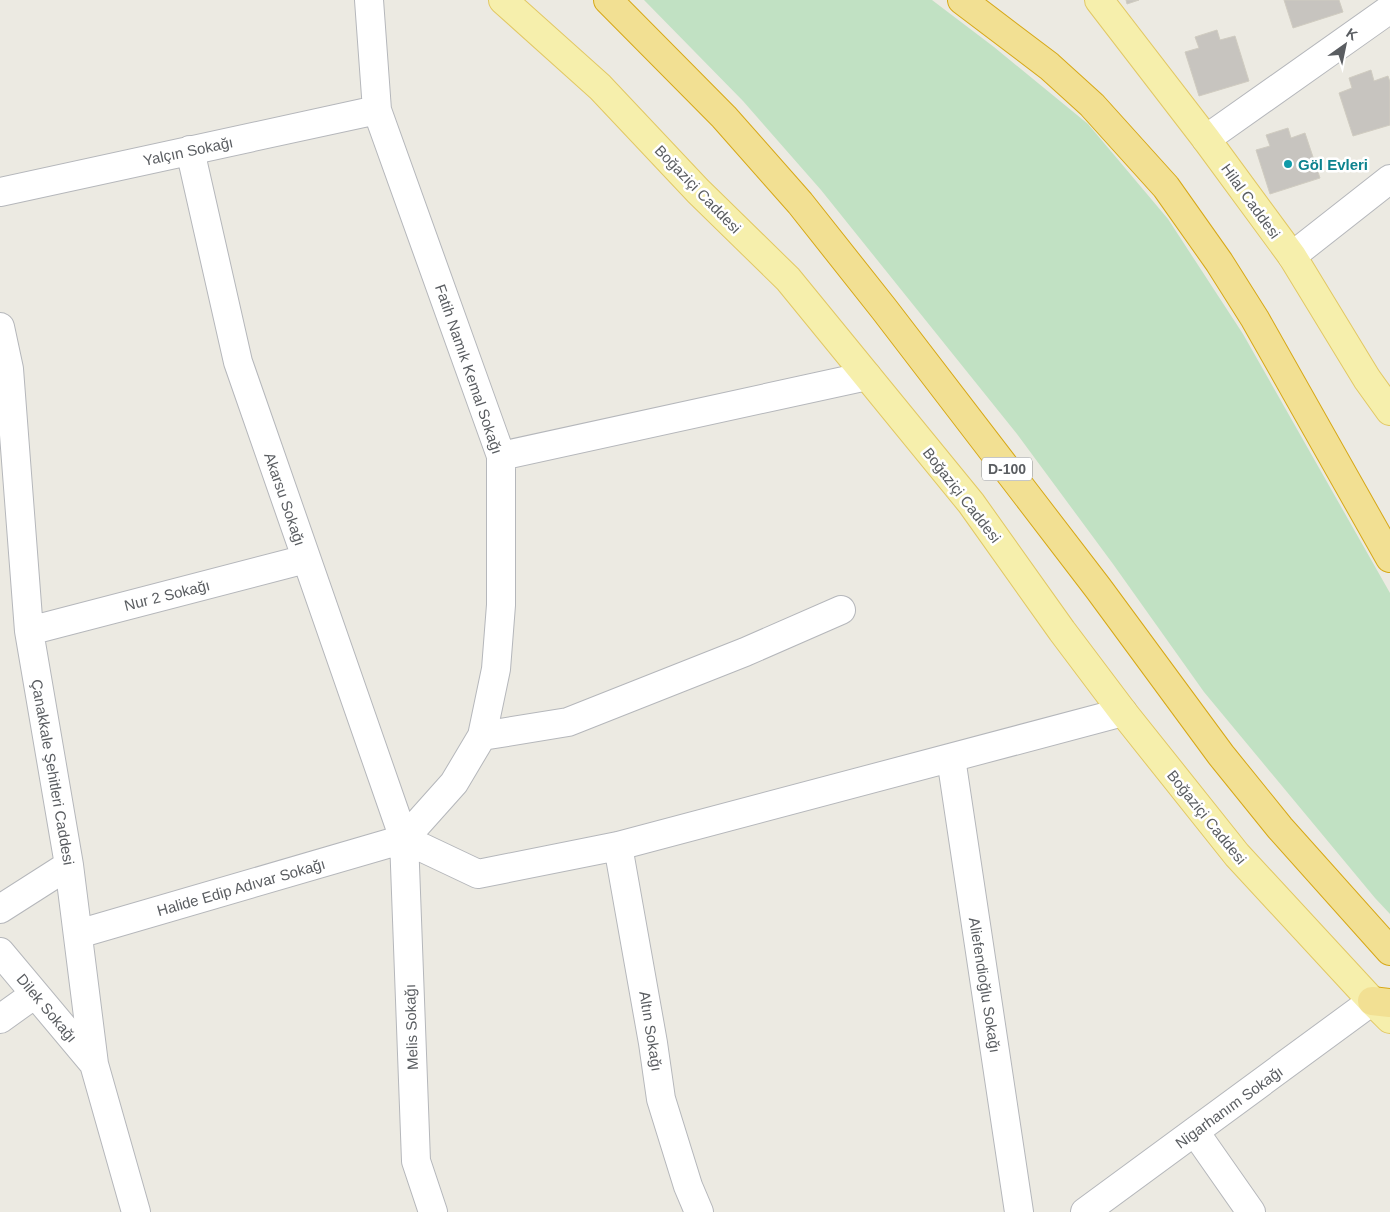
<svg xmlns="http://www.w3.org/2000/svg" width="1390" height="1212" viewBox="0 0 1390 1212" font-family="Helvetica,sans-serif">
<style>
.green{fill:#c1e1c3}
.building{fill:#c7c4bf;stroke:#d0ccc1}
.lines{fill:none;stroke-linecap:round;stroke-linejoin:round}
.minor-casing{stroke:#b5b7bb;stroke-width:30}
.major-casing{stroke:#e2c864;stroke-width:30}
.highway-casing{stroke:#d7a817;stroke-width:30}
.minor{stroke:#fff;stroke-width:28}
.major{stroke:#f6efac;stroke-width:28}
.highway{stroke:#f2e093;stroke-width:28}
.culture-dot{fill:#0f9aa8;stroke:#fff;stroke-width:2}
.labels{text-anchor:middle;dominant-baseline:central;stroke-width:5;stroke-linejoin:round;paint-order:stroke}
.shield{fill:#fff;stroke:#8c8e90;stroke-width:1}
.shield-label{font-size:14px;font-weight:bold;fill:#5a5d61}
.street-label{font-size:15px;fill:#5a5d61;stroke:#fff}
.culture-label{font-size:15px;font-weight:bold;fill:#0d838f;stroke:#fff;text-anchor:start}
</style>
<rect width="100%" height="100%" fill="#eceae2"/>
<path class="green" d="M644,0h288l62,47 94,77 80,95 75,115 147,259v321l-15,-16 -171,-206 -91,-128 -96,-130 -196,-244 -78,-89z"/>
<path class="building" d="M1126,0h13l-12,4z
M1284,0h55l4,12 -50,16z
M1217,30l3,10 15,-4 14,45 -50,15 -14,-44 14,-4 -4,-11z
M1371,70l3,11 14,-5 2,6v43l-37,11 -14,-43 13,-5 -3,-10z
M1288,128l3,10 14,-5 15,45 -50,16 -14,-44 14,-4 -4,-11z"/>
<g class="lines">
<g class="minor-casing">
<path id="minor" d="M369,0l8,110 124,346v149l-5,64 -14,67 -28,47 -50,56
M1206,139l184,-130
M190,150l48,212 166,477 12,322 17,51
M0,192l377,-82
M1292,256l98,-77
M0,327l9,42 20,262 40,234 25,199 42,148
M501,456l366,-80
M29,631l277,-72
M482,736l86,-14 177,-70 96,-42
M951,758l68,454
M404,839l74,35 140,-28 505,-134
M618,846l35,197 8,56 27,87 11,26
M0,909l69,-44
M78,934l326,-95
M0,952l94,112
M0,1019l35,-25
M1195,1132l56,80
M1085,1212l287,-211"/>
</g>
<g class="major-casing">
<path id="major" d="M503,0l97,87 98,104 90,88 183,224 91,128 61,81 114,143 135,146 18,18
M1099,0l107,139 86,117 75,123 23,32"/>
</g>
<g class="highway-casing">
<path id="highway" d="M608,0l116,117 76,86 84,106 214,279 123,167 59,73 110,123
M962,0l87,66 43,39 74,82 53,75 36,57 135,239
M1372,1001l18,2"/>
</g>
<use href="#minor" class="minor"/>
<use href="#major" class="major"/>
<use href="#highway" class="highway"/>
</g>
<circle class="culture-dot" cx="1288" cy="164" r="5"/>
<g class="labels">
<rect class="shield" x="982" y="457.5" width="50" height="23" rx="4"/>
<g class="shield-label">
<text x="1007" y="469">D-100</text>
</g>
<g class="street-label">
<text transform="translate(188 151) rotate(-12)">Yalçın Sokağı</text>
<text transform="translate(698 189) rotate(46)">Boğaziçi Caddesi</text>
<text transform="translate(1251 201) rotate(54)">Hilal Caddesi</text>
<text transform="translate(469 369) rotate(71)">Fatih Namık Kemal Sokağı</text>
<text transform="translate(962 495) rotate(52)">Boğaziçi Caddesi</text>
<text transform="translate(285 499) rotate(71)">Akarsu Sokağı</text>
<text transform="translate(167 595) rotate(-14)">Nur 2 Sokağı</text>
<text transform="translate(53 772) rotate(80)">Çanakkale Şehitleri Caddesi</text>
<text transform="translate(1207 817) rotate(51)">Boğaziçi Caddesi</text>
<text transform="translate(241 887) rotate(-16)">Halide Edip Adıvar Sokağı</text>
<text transform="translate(985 985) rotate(81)">Aliefendioğlu Sokağı</text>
<text transform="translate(47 1008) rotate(50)">Dilek Sokağı</text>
<text transform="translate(411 1027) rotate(-92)">Melis Sokağı</text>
<text transform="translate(651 1031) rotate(81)">Altın Sokağı</text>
<text transform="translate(1229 1107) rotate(-36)">Nigarhanım Sokağı</text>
</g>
<g class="culture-label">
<text x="1298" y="164">Göl Evleri</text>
</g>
</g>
<g transform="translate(1345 45) rotate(33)" stroke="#ffffff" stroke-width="4" paint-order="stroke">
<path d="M0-4L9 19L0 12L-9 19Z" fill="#5a5d61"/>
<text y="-8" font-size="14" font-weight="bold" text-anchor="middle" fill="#5a5d61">K</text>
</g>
</svg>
